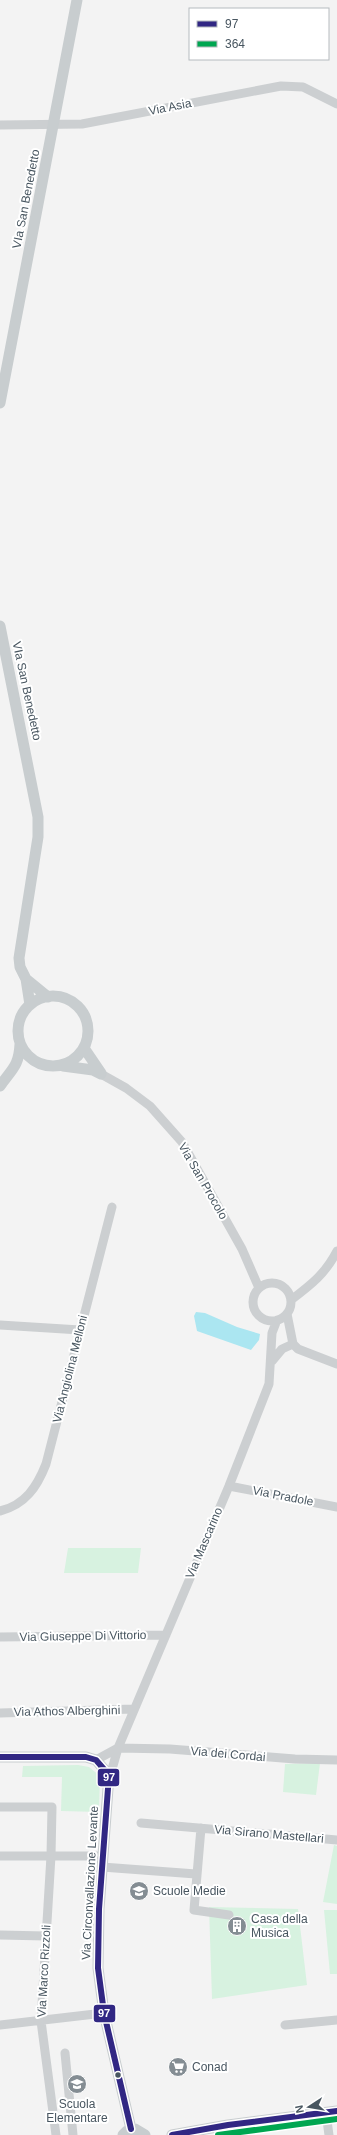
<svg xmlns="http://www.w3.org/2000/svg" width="337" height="2135" viewBox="0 0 337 2135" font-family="Arial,sans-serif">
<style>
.green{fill:#d7f2e0}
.water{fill:#abe6f1}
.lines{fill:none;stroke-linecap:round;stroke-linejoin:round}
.minor{stroke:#cccfd1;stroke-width:9}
.major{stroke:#c8cdcf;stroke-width:11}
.bus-1-casing{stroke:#fff;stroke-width:9}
.bus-2-casing{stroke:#fff;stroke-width:9}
.bus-1{stroke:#312783;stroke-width:6}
.bus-2{stroke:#00a651;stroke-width:6}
.bus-dot{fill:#485660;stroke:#fff;stroke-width:1.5}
.labels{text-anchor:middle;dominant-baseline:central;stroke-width:4;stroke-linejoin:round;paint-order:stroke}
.street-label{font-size:12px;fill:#485660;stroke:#fff}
.poi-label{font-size:12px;fill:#485660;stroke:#fff;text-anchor:start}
.line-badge{stroke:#fff;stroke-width:1.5}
.badge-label{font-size:11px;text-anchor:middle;font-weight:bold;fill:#fff}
</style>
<rect width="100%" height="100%" fill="#f3f3f3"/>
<path class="green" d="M68,1548h73l-3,25h-74z
M320,1763l-4,32 -33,-3 2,-28z
M78,1765l11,2 11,9 -1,36 -38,-1 1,-34h-40l1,-11z
M334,1845l3,1v58l-14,-2z
M209,1907l89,2 9,76 -95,14z
M324,1910h13v64h-7z"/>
<path class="water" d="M196,1312l9,1 32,14 23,7 -1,6 -8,10 -54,-19 -3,-15z"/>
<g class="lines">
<path class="minor" d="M0,125l82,-1 199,-38 22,1 34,17
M101,1074l25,14 24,18 32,36 60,107 17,39
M253 1302a19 19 0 1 1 38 0a19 19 0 1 1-38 0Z
M291,1300c21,-16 34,-26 46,-49
M287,1314l6,30 5,5 39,15
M0,1325l80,5
M272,1361l10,-12 11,-5
M229,1486l108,21
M0,1511c25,-6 37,-24 46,-47l66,-257
M0,1637l166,-2
M0,1713l134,-4
M118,1748l52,1 125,10 42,1
M96,1760l22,-12
M109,1780l9,-32 111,-262 40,-102 3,-51 5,-13
M0,1807h52l-1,49 -10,165 15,114
M141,1823l196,17
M201,1828l-7,82 35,5
M0,1856h103
M102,1867l94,7
M0,1935l46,1
M0,2025l104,-12
M285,2025l52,-5
M65,2053l8,82
M326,2113l3,22"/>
<path class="major" d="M0,403l77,-403
M0,626l38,191v20l-19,121 1,9 6,12 4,26
M26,979l22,18
M18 1031a35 35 0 1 1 70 0a35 35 0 1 1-70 0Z
M84,1048l17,25
M63,1066l30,4 8,4
M0,1086c12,-17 19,-20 20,-42
M0,1757h86l10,3 13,15 -10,134 -1,59 6,45 27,116
M123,2135l4,-4 8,-2 10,6
M172,2135l56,-10 109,-14"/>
<g class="bus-1-casing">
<path id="bus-1" d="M0,1757h86l10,3 13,15 -10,134 -1,59 6,45 27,116
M172,2135l56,-10 109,-14"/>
</g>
<g class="bus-2-casing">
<path id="bus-2" d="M218,2135l119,-16"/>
</g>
<use href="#bus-1" class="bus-1"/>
<use href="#bus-2" class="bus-2"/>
</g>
<defs>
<g id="school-disc" transform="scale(1)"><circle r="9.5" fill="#848d93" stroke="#fff"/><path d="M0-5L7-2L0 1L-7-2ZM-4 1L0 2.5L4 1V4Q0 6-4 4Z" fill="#fff"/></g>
<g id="building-disc" transform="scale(1)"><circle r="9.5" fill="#848d93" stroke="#fff"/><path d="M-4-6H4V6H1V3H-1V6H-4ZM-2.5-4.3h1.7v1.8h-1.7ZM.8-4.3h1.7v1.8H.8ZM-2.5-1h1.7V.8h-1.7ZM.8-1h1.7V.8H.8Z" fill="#fff"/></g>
<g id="supermarket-disc" transform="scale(1)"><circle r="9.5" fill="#848d93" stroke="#fff"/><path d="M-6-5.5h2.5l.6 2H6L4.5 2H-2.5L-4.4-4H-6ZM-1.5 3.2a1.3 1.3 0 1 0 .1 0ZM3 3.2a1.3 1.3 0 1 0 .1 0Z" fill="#fff"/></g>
</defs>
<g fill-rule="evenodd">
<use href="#school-disc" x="139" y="1891"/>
<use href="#building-disc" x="237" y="1926"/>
<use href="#supermarket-disc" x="178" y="2067"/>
<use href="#school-disc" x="77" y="2084"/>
</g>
<circle class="bus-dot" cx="118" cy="2075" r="3.5"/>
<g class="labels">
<g class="street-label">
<text transform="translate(170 107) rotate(-11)">Via Asia</text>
<text transform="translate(26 199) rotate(-79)">VIa San Benedetto</text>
<text transform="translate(27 691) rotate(78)">VIa San Benedetto</text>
<text transform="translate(203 1181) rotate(60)">Via San Procolo</text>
<text transform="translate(70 1369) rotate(-76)">Via Angiolina Melloni</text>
<text transform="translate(283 1496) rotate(11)">Via Pradole</text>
<text transform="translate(204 1543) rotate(-67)">Via Mascarino</text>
<text transform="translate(83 1636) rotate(-1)">Via Giuseppe Di Vittorio</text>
<text transform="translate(67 1711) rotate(-1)">Via Athos Alberghini</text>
<text transform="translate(228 1754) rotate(5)">Via dei Cordai</text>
<text transform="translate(269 1834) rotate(5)">Via Sirano Mastellari</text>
<text transform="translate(90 1883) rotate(-87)">Via Circonvallazione Levante</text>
<text transform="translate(44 1971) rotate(-87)">Via Marco Rizzoli</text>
</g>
<g class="poi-label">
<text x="153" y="1891">Scuole Medie</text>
<text x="251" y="1919">Casa della<tspan x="251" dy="14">Musica</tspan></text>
<text x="192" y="2067">Conad</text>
<text x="77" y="2104" text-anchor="middle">Scuola<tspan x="77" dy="14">Elementare</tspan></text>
</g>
</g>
<g class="line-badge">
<rect x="97" y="1768" width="23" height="19" rx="4" fill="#312783"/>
<rect x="93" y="2004" width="23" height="19" rx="4" fill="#312783"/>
</g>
<g class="badge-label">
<text x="109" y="1781">97</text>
<text x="104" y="2017">97</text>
</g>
<rect x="189" y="8" width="140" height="52" fill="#ffffff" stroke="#b6bbbf"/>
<rect x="197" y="21" width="20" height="6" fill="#312783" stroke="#b6bbbf"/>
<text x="225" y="28" font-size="12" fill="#485660">97</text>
<rect x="197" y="41" width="20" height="6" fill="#00a651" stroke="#b6bbbf"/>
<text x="225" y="48" font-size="12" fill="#485660">364</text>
<g transform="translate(309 2107) rotate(258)" stroke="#ffffff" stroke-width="3" paint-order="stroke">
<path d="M0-3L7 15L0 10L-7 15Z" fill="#485660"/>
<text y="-6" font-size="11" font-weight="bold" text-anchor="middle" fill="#485660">N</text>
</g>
</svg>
